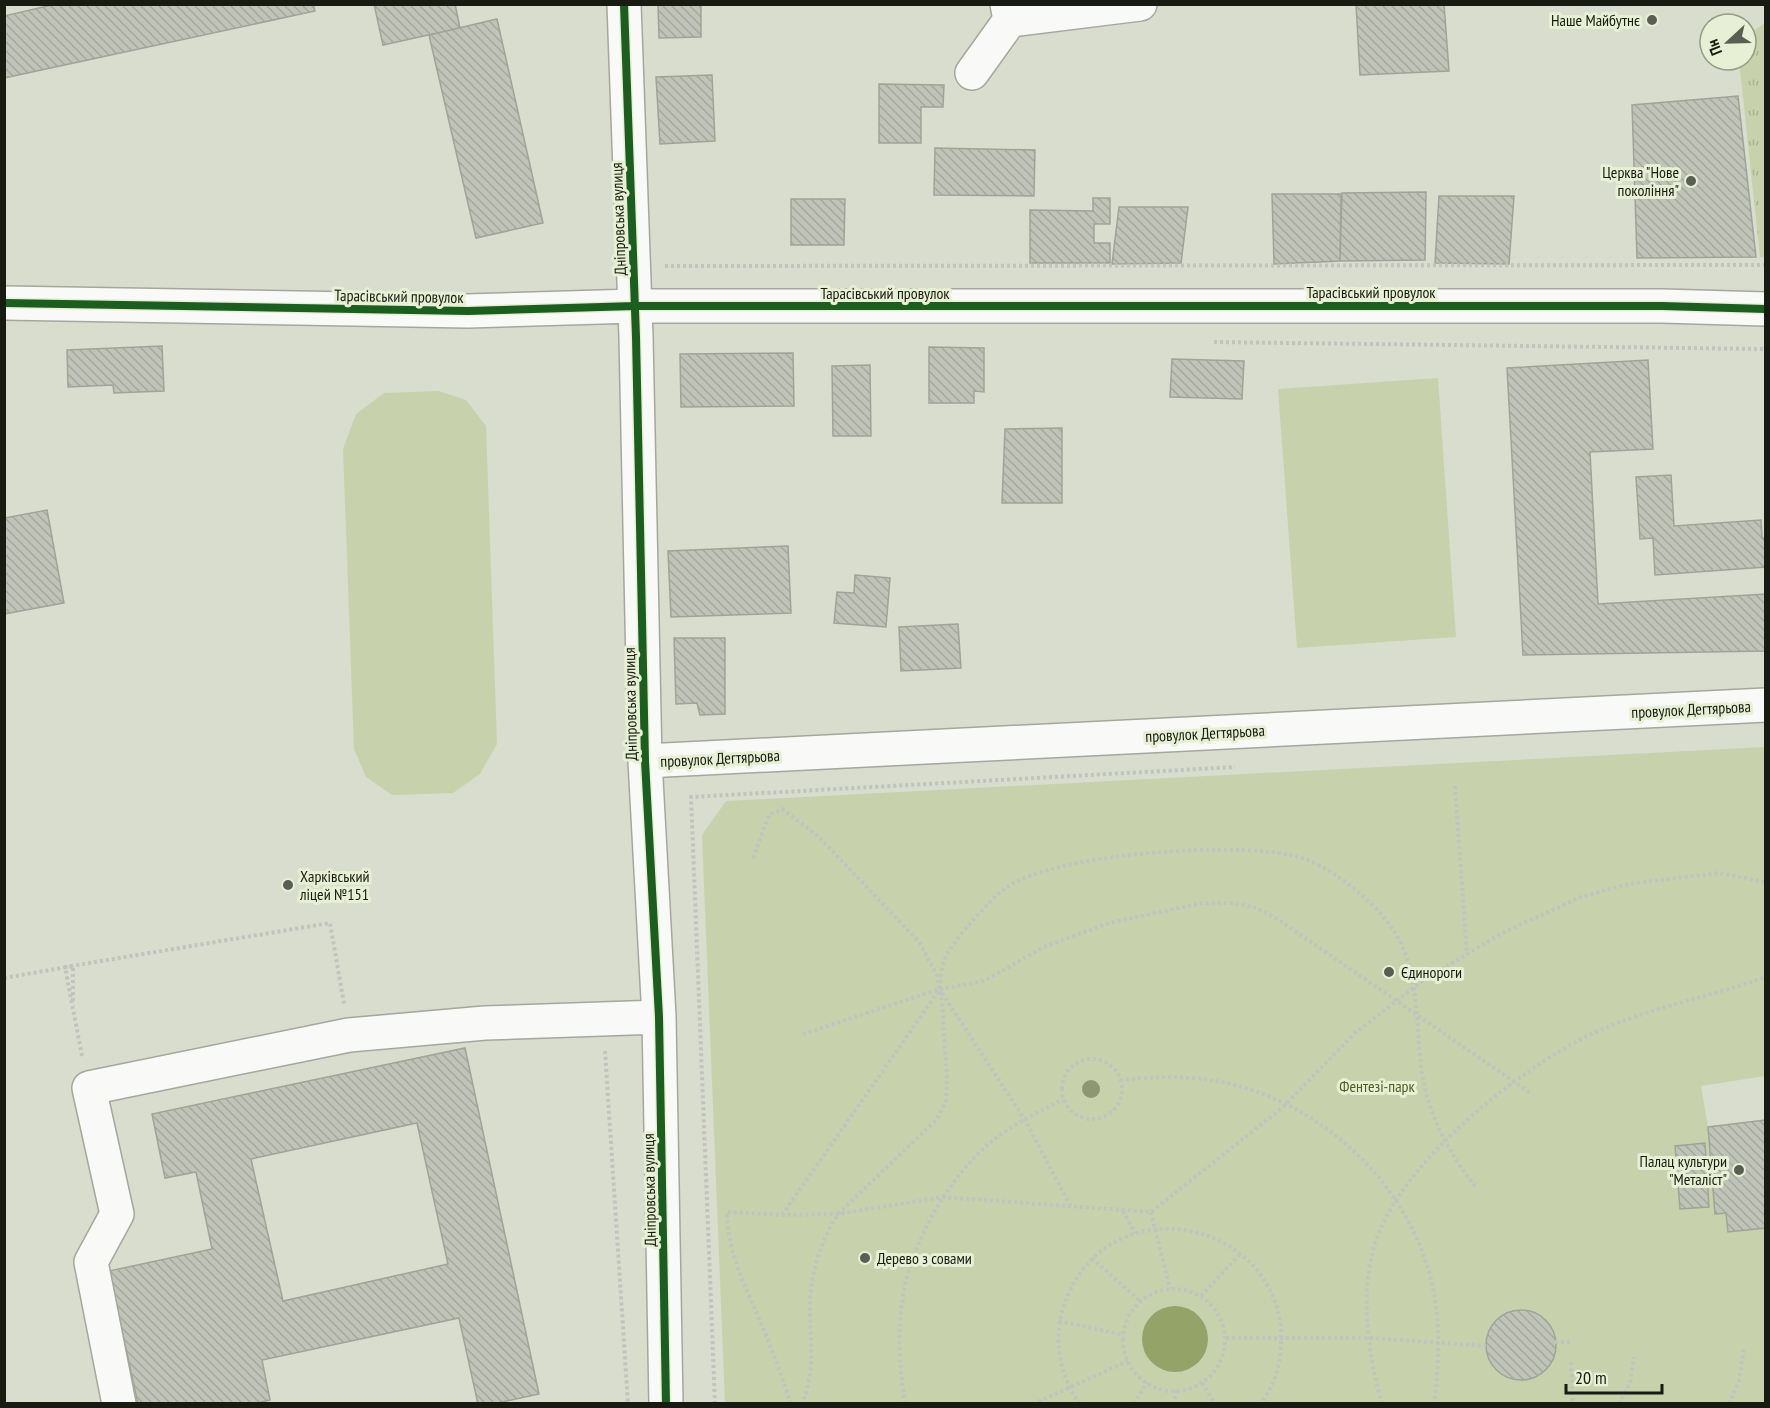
<svg xmlns="http://www.w3.org/2000/svg" width="1770" height="1408" viewBox="0 0 1770 1408" font-family="'PT Sans Narrow',sans-serif">
<style>
.grass{fill:url(#grass-tufts)}
.green{fill:#c7d2ad}
.water{fill:#94a367}
.building{fill:url(#building-back-hatch);stroke:#a0a498;stroke-width:1.5;fill-rule:evenodd}
.lines{fill:none;stroke-linecap:round;stroke-linejoin:round}
.minor-casing{stroke:#a4a89c;stroke-width:36}
.path{stroke:#c2c2be;stroke-width:4;stroke-dasharray:3 3;stroke-linecap:butt}
.minor{stroke:#f9faf8;stroke-width:33}
.cycleway-casing{stroke:#e7f0d4;stroke-width:11}
.cycleway{stroke:#1b5e20;stroke-width:8}
.tree{fill:#8d9770}
.poi-dot{fill:#5b5f53;stroke:#e7f0d4;stroke-width:2}
.labels{text-anchor:middle;dominant-baseline:central;stroke-width:6;stroke-linejoin:round;paint-order:stroke}
.poi-label{font-size:16px;fill:#181b11;stroke:#e7f0d4;text-anchor:end}
.street-label{font-size:16px;fill:#181b11;stroke:#e7f0d4}
.park-label{font-size:16px;fill:#4f5d23;stroke:#e7f0d4}
</style>
<defs>
<pattern id="grass-tufts" width="24" height="20" patternUnits="userSpaceOnUse" patternTransform="scale(1.5)"><rect width="24" height="20" fill="#c7d2ad"/><path d="M3 7l-1-3M5 7V3M7 7l1-3M15 17l-1-3M17 17v-4M19 17l1-3" fill="none" stroke="#aab494"/></pattern>
<pattern id="building-back-hatch" width="6" height="6" patternUnits="userSpaceOnUse" patternTransform="scale(1.5)"><rect width="6" height="6" fill="#c0c4b8"/><path d="M-1 5l2 2M0 0l6 6M5-1l2 2" fill="none" stroke="#a4a89d"/></pattern>
</defs>
<rect width="100%" height="100%" fill="#d8ddcd"/>
<path class="grass" d="M1765,23l1,234h-6l-21,-197h7v-24z"/>
<path class="green" d="M1438,378l18,259 -159,11 -19,-259z
M439,391l27,9 20,26 11,318 -17,30 -27,19 -61,2 -26,-18 -12,-28 -11,-300 13,-35 28,-21z
M1765,747v329l-64,10 7,41 7,86h11l3,19 36,-4v175h-1040l-23,-568 24,-34z"/>
<path class="water" d="M1142 1339a33 33 0 1 1 66 0a33 33 0 1 1-66 0Z"/>
<path class="building" d="M56,4h257l2,7 -311,67v-62z
M374,4h81l5,24 -77,17z
M658,4h43v33l-42,1z
M1356,4h88l5,67 -89,4z
M497,19l46,204 -67,15 -47,-203z
M712,75l3,66 -55,3 -4,-67z
M879,84l65,1 -1,22h-22v36h-42z
M1738,96l18,161 -119,1 -5,-153z
M935,148l100,2 -1,46 -100,-1z
M1426,192l-1,68 -85,1 2,-68z
M1272,194h69l-1,67 -66,3z
M1439,196h75l-5,68 -74,-1z
M1093,198h17v26h-16v19h16v20h-80v-53l63,1z
M791,199h54l-1,46h-53z
M1119,207h69l-7,56 -69,1z
M162,346l2,45 -50,2 -1,-8 -45,2 -1,-37z
M929,347l55,1v44l-10,-1v12h-45z
M793,353l1,53 -113,1 -1,-53z
M1172,359l72,2 -2,38 -72,-2z
M1648,360l5,89 -63,3 8,152 168,-10v57l-243,4 -16,-287z
M870,365l1,71h-38l-1,-70z
M1062,428v75h-60l3,-74z
M1671,475l3,51 87,-6 1,18h4v29l-111,8 -2,-37 -13,1 -4,-62z
M47,510l17,93 -60,11v-96z
M788,546l3,67 -120,4 -3,-66z
M855,575l35,3 -4,49 -52,-4 3,-31 17,1z
M958,624l3,44 -60,3 -2,-44z
M674,638h51v76l-25,1 -3,-12 -21,1z
M465,1048l74,346 -46,10h-15l-19,-86 -197,42 8,40 -16,4h-116l-29,-133 103,-22 -16,-77 -31,6 -13,-64zM417,1123l31,141 -165,37 -32,-142z
M1765,1120l1,108 -38,4 -2,-19 -11,1 -7,-87z
M1705,1143l4,64 -29,2 -5,-63z
M1486 1345a35 35 0 1 1 70 0a35 35 0 1 1-70 0Z"/>
<g class="lines">
<g class="minor-casing">
<path id="minor" d="M624,4l12,333 9,424 14,256 7,387
M1010,20l130,-16
M972,73l38,-53 -3,-16
M4,303l464,8 167,-5h1027l104,3
M645,761l1121,-56
M119,1404l-28,-142 26,-48 -28,-126 260,-53 136,-12 174,-6"/>
</g>
<path class="path" d="M665,266l1101,-1
M1214,342l552,7
M1455,786l12,168
M753,858l16,-43 13,-6 36,27 102,107 17,33 5,26 5,79 -1,20 -9,18 -99,95c-18,28 -29,64 -28,97 0,35 6,58 -8,93
M4,978l69,-12v35
M942,993l83,127 46,87
M803,1034l137,-45 44,-8 60,-34 65,-24 93,-20h31l24,5 22,12 253,174
M605,1051l23,353
M82,1056l-17,-89 265,-44 14,81
M1062 1089a30 30 0 1 1 60 0a30 30 0 1 1-60 0Z
M1120,1080c24,-2 49,-4 73,-2 116,9 224,105 242,221 5,35 4,69 -1,105
M1123,1211l12,22
M1151,1212l19,77
M782,1215l158,-226c1,-10 1,-22 5,-31 5,-14 49,-63 62,-71 52,-34 223,-45 284,-32 35,7 81,44 101,73 29,42 23,97 30,145 6,42 27,80 53,113
M1092,1258l49,44
M1123 1340a51 51 0 1 1 102 0a51 51 0 1 1-102 0Z
M1201,1296l39,-42
M1059,1321l65,14
M1226,1338h144l116,8
M1555,1342h15
M1571,1362l2,42
M1202,1383l13,21
M1175,1390v14
M715,1404l-24,-607 544,-30
M791,1404c-7,-21 -14,-42 -22,-61 -16,-43 -42,-85 -42,-131l55,3 56,-1 105,-17 208,15 131,-104 73,-75 66,-51 81,-49 79,-36 48,-13 90,-11 47,9
M905,1404c-5,-34 -8,-67 -3,-101 7,-57 46,-126 90,-162 21,-17 47,-29 71,-42
M1033,1404l95,-43
M1080,1404c-20,-26 -27,-64 -17,-96 46,-140 250,-79 214,63 -2,11 -10,22 -16,33
M1134,1404l13,-22
M1382,1404c-14,-49 -22,-108 -8,-157 22,-83 158,-191 236,-221 50,-20 104,-31 156,-49
M1619,1404l11,-22 4,-25
M1729,1404l10,-23 5,-33"/>
<use href="#minor" class="minor"/>
<g class="cycleway-casing">
<path id="cycleway" d="M624,4l12,333 9,424 14,256 7,387
M4,303l464,8 167,-5h1027l104,3"/>
</g>
<use href="#cycleway" class="cycleway"/>
</g>
<circle class="tree" cx="1091" cy="1089" r="9"/>
<g class="poi-dot">
<circle cx="1652" cy="20" r="6"/>
<circle cx="1691" cy="181" r="6"/>
<circle cx="288" cy="885" r="6"/>
<circle cx="1389" cy="972" r="6"/>
<circle cx="1739" cy="1170" r="6"/>
<circle cx="865" cy="1258" r="6"/>
</g>
<g class="labels">
<g class="poi-label">
<text x="1640" y="20">Наше Майбутнє</text>
<text x="1679" y="172">Церква "Нове<tspan x="1679" dy="18">покоління"</tspan></text>
<text x="300" y="876" text-anchor="start">Харківський<tspan x="300" dy="18">ліцей №151</tspan></text>
<text x="1401" y="972" text-anchor="start">Єдинороги</text>
<text x="1727" y="1161">Палац культури<tspan x="1727" dy="18">"Металіст"</tspan></text>
<text x="877" y="1258" text-anchor="start">Дерево з совами</text>
</g>
<g class="street-label">
<text transform="translate(618 219) rotate(-92)">Дніпровська вулиця</text>
<text x="1371" y="292">Тарасівський провулок</text>
<text x="885" y="293">Тарасівський провулок</text>
<text transform="translate(399 296) rotate(1)">Тарасівський провулок</text>
<text transform="translate(630 704) rotate(-91)">Дніпровська вулиця</text>
<text transform="translate(1691 709) rotate(-3)">провулок Дегтярьова</text>
<text transform="translate(1205 733) rotate(-3)">провулок Дегтярьова</text>
<text transform="translate(720 758) rotate(-3)">провулок Дегтярьова</text>
<text transform="translate(649 1190) rotate(-91)">Дніпровська вулиця</text>
</g>
<g class="park-label">
<text x="1377" y="1086">Фентезі-парк</text>
</g>
</g>
<rect width="1770" height="1408" fill="none" stroke="#181b11" stroke-width="12"/>
<g transform="translate(1728 42) rotate(248)"><circle r="28" fill="#e7f0d4" stroke="#949b86" stroke-width="1.5"/>
<path d="M0-4.5L10 22L0 15L-10 22Z" fill="#5b5f53"/>
<text y="-9" font-size="16" font-weight="bold" text-anchor="middle" fill="#181b11">Пн</text>
</g>
<path d="M1566 1384v9h96v-9" fill="none" stroke="#181b11" stroke-width="3"/>
<text x="1575" y="1384" font-size="18" fill="#181b11" stroke="#e7f0d4" stroke-width="4.5" paint-order="stroke">20 m</text>
</svg>
